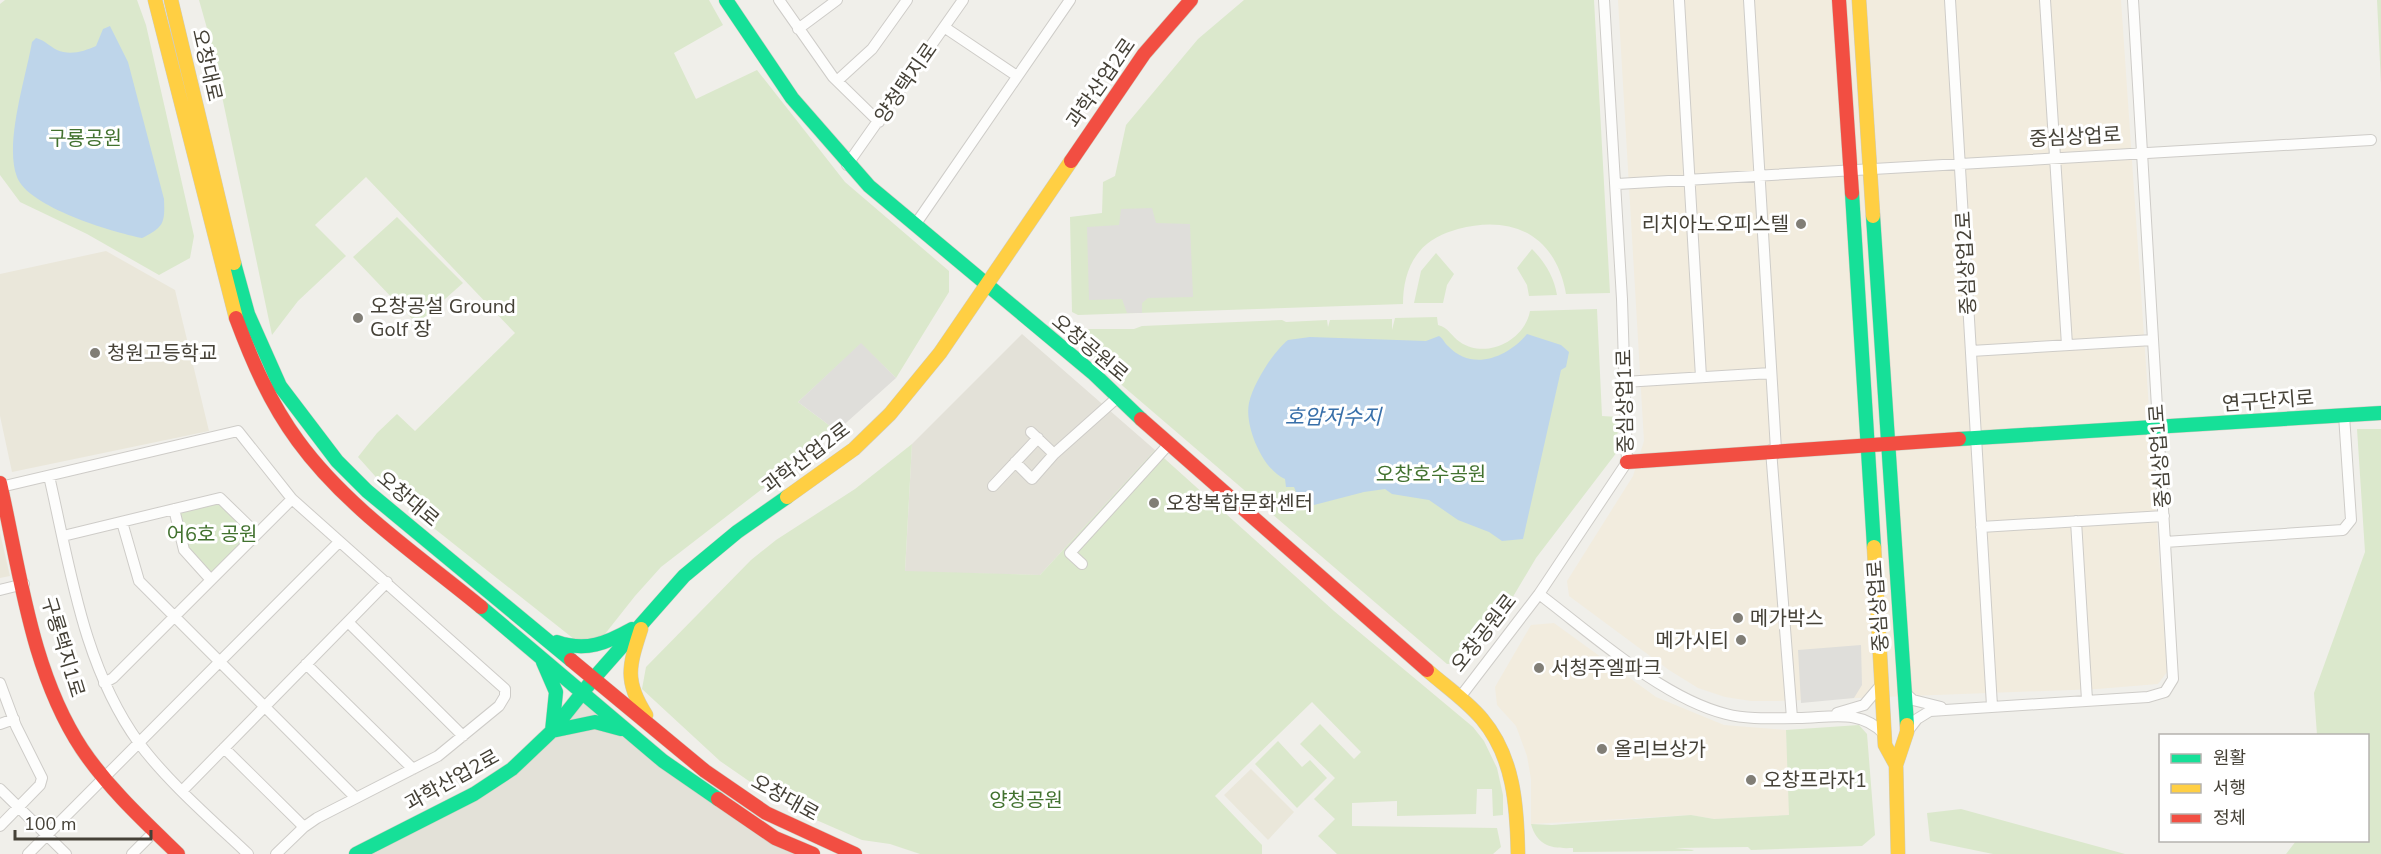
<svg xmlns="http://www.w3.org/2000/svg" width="2381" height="854" viewBox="0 0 2381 854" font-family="'Nunito Sans','Noto Sans KR',sans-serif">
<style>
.residential{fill:#e3e1d8}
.commercial{fill:#f2ecde}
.education{fill:#eae7da}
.green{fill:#dbe8cc}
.parking{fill:#dfdeda}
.water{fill:#bed5ea}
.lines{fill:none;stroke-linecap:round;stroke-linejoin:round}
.street-casing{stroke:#ceccc8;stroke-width:12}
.fast-casing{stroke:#ceccc1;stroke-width:15}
.slow-casing{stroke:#ceccc1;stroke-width:15}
.jam-casing{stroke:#ceccc1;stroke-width:15}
.street{stroke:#fdfdfc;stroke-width:10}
.fast{stroke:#16e098;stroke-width:14}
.slow{stroke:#ffcf43;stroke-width:14}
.jam{stroke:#f24e42;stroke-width:14}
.poi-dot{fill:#817e76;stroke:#fff;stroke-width:2}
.labels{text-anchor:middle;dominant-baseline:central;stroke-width:6;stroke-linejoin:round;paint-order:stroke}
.street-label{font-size:20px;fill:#454137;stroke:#fff}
.park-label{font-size:20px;fill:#42722f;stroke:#fff}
.poi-label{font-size:20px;fill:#454137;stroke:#fff;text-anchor:start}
.water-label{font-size:21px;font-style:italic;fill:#386fa9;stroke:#fff}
</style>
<rect width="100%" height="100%" fill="#f0efea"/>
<path class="residential" d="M1022,334l133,116 -115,125 -135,-3 7,-128z
M583,691l80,70 150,93h-457l139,-71z"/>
<path class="commercial" d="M1618,0h503l46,672 -9,12 -61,5 -319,12h-27l-26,-4 -27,-9 -29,-18 -100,-74 -2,-15 66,-105 11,-35z
M1554,623l102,74 68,28 62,5 4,85 -76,4 -23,-4 -160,9v-45l-4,-23 -11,-30 -19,-21 -2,-18 36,-62z"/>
<path class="education" d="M106,251l69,39 34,141 -197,41 -12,-56v-142z
M0,533l10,43 -10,2z
M1251,769l43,43 -26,28 -44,-45z"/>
<path class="green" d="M5,0h132l9,25 48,211 -4,22 -31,17 -72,-41 -67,-32 -20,-27v-171z
M199,0h510l14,25 -49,28 22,46 61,-29 88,112 104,89v21l-53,86 -35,-34 -63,58 39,29 -176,136 -26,29 -34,43 -22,4 -187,-148 -34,-38 19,-24 20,-19 18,17 100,-98 -149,-156 -51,48 31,31 -48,45 -26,34 -62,-296z
M1244,0h350l16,293 -44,1c-10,-58 -53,-80 -108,-65 -14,4 -30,11 -39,23 -12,14 -16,34 -16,52l-325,11 -6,-3 -2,-95 32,-4 1,-31 12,-6 11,-51 72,-86z
M2377,0h4v84z
M397,217l66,66 -46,41 -64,-67z
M1532,249c13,13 22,28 25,46l-28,1 -2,-11 -10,-17z
M1436,253l18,21 -7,11 -4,18h-29l7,-32z
M1597,309l5,107 16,1 -1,35 -81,106 -25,42 -44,63 -20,1 -323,-277 -61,-58h71l8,-3 140,-6 4,2 41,-2 1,7 2,-7 62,-1v11l3,-12 42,-1 1,8c11,3 13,11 22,17 26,18 65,-2 70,-31z
M2357,429h24v425h-95l10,-13 72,-1v-104l-51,-1 -3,-42 51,-141z
M912,444l-7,127 135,4 115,-125 179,161 139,116 11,14 13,27 6,27v20l-10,1 -1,-27h-15l-1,25 -79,2v-15l-45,2v23l145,2 4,19 -8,7h-156l-19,-18 17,-17 -21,-20 21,-21 -35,-34 20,-20 34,35 7,-7 -49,-50 -97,94 47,49v9h-342l-30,-10 -28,-4 -48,-21 -55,-31 -39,-27 -78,-72 4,-22 105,-107 25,-20 79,-51z
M220,498l37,36 -46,46 -23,-22 -14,-49z
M1859,725l8,9 8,101 -13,11 -111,4 -3,-3 -73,1 19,2 -2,1 -119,1v-4c-21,1 -36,-2 -42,-24l21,1 139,-10 23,4 75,-4 -3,-85z
M1278,741l24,26 8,-7 17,18 -30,30 -42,-44z
M1961,809l164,45h-132l-63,-13 -3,-28z"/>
<path class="parking" d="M1152,208l4,15 34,1 3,73 -45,1 -6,5v10h-15l-5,-14 -33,1 -2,-73 32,-2 2,-16z
M861,343l35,35 -59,53 -39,-29z
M1861,645l1,40 -8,13 -53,5 -3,-53z"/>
<path class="water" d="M110,26l18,36 36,137c1,24 0,28 -22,39 -30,-6 -114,-31 -125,-61 -13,-33 9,-100 15,-135l4,-4c10,3 13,8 21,12 13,6 28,1 39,-4l7,-17z
M1527,334l34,11 8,7 -3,15 -5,3 -38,169 -21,2 -13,-9 -31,-12 -29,-20 -37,-6 -7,-5 -21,3 -50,13 -17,-11 -3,-7h-8l-1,-8c-22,-9 -41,-53 -36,-76 4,-19 24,-51 39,-63l22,-3 116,4 13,-5c5,3 5,7 9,10 24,26 60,11 79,-12z"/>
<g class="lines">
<g class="street-casing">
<path id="street" d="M779,0l54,77 46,45
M1679,0l22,377
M1749,0l27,450
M1950,0l42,706
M2045,0l22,345
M944,27l73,49
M798,29l39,-29
M837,81l35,-32 35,-49
M847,165l116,-165
M1617,184l754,-44
M915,225l155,-225
M1971,351l182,-11
M1624,382l147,-9
M1031,432l23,22 64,-57
M1771,450l21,268
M1015,462l17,17 22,-25
M49,476c21,91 34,190 90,267 28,38 74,78 109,111
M993,486l45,-48
M1,487l237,-56 54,68 213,190v7l-6,10 -61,50 -121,62 -13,9 -28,27
M174,509l10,41 27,30
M2076,521l11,179
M122,522l17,59 216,216
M1981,527l183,-11
M63,536l157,-38 37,36
M2165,542l178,-12 8,-10 -7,-105
M1082,564l-12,-11 99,-109
M0,590l24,-6
M1539,594c53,40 123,104 187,120 23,6 48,4 72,4 31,0 62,-10 86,16
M348,622l115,114
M306,664l107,105
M0,683l16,43 26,52 -2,7 -40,41
M104,683l9,-5 179,-179
M1904,692l9,8 28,7
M1461,696l78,-102 88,-132 -5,-163 -18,-299
M1837,713l27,-8 17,-20
M0,724l14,-5
M1907,732l10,-13 13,-8 218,-14 17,-5 8,-13 -40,-679
M224,748l80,79
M0,789l66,65
M183,790l204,-208
M28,854l311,-312
M132,854l23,-23"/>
</g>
<g class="fast-casing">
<path id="fast" d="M726,0l66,98 77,88 225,188 47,45
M1852,193l22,354
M1873,216l34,509
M234,263l14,51 32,72 57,75 30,30 204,169
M1959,439l422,-26
M481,607l182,154 55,38
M557,642c29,10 50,1 75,-13
M543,662l13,30 -4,39
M552,731l43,-9 26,7
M356,854l118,-60 38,-25 40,-38 42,-53 90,-102 53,-44 50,-35"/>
</g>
<g class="slow-casing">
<path id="slow" d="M155,0l81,318
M171,0l63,263
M1859,0l14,216
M787,497l67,-48 36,-35 50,-61 131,-192
M1874,547l11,198 11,20 11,-33v-7
M641,629c-12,37 -17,52 5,86
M1427,670c18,16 39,30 55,49 32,38 35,87 36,135
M1896,765l2,89"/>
</g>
<g class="jam-casing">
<path id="jam" d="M1839,0l13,193
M1071,161l73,-107 47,-54
M236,318c16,43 34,85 62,123 48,66 121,115 183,166
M1141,419l286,251
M1627,462l332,-23
M0,483c20,88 31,189 82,266 27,40 62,72 96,105
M571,660l134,111 61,42 89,41
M718,799l57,39 38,16"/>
</g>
<use href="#street" class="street"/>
<use href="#fast" class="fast"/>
<use href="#slow" class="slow"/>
<use href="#jam" class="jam"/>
</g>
<g class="poi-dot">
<circle cx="1801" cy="224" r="6"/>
<circle cx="358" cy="318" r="6"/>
<circle cx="95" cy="353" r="6"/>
<circle cx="1154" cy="503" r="6"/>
<circle cx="1738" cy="618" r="6"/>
<circle cx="1741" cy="640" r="6"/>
<circle cx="1539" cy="668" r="6"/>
<circle cx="1602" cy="749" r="6"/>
<circle cx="1751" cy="780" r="6"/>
</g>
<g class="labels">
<g class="street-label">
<text transform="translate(207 65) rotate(77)">오창대로</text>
<text transform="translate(906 83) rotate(-55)">양청택지로</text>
<text transform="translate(1101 83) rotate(-55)">과학산업2로</text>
<text transform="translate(2075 137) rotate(-3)">중심상업로</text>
<text transform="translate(1966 263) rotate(-93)">중심상업2로</text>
<text transform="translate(1090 348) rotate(40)">오창공원로</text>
<text transform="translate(1625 401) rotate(-91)">중심상업1로</text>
<text transform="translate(2268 401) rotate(-4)">연구단지로</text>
<text transform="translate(2160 456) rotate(-94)">중심상업1로</text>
<text transform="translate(806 458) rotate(-37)">과학산업2로</text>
<text transform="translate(408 499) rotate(40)">오창대로</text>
<text transform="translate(1878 606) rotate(-94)">중심상업로</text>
<text transform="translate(1484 633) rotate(-52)">오창공원로</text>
<text transform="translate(63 647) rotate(73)">구룡택지1로</text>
<text transform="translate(452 780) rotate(-29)">과학산업2로</text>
<text transform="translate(785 798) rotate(29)">오창대로</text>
</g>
<g class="park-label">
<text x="85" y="138">구룡공원</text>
<text x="1431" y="474">오창호수공원</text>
<text x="212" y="534">어6호 공원</text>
<text x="1026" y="800">양청공원</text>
</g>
<g class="poi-label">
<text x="1789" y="224" text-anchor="end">리치아노오피스텔</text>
<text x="370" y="306">오창공설 Ground<tspan x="370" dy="23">Golf 장</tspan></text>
<text x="107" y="353">청원고등학교</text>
<text x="1166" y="503">오창복합문화센터</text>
<text x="1750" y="618">메가박스</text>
<text x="1729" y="640" text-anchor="end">메가시티</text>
<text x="1551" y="668">서청주엘파크</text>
<text x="1614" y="749">올리브상가</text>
<text x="1763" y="780">오창프라자1</text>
</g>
<g class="water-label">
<text x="1333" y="417">호암저수지</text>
</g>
</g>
<rect x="2159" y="734" width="210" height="108" fill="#ffffff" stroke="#b5b3af" stroke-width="1.5"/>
<rect x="2171" y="754" width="30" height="9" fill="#16e098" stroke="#b5b3af" stroke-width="1.5"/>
<text x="2213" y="764" font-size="18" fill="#454137">원활</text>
<rect x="2171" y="784" width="30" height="9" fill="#ffcf43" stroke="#b5b3af" stroke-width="1.5"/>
<text x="2213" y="794" font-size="18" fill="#454137">서행</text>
<rect x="2171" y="814" width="30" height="9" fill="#f24e42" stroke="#b5b3af" stroke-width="1.5"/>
<text x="2213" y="824" font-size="18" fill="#454137">정체</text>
<path d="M15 830v9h136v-9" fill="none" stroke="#454137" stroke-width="3"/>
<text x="24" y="830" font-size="18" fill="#454137" stroke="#ffffff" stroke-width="4.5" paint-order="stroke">100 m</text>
</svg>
